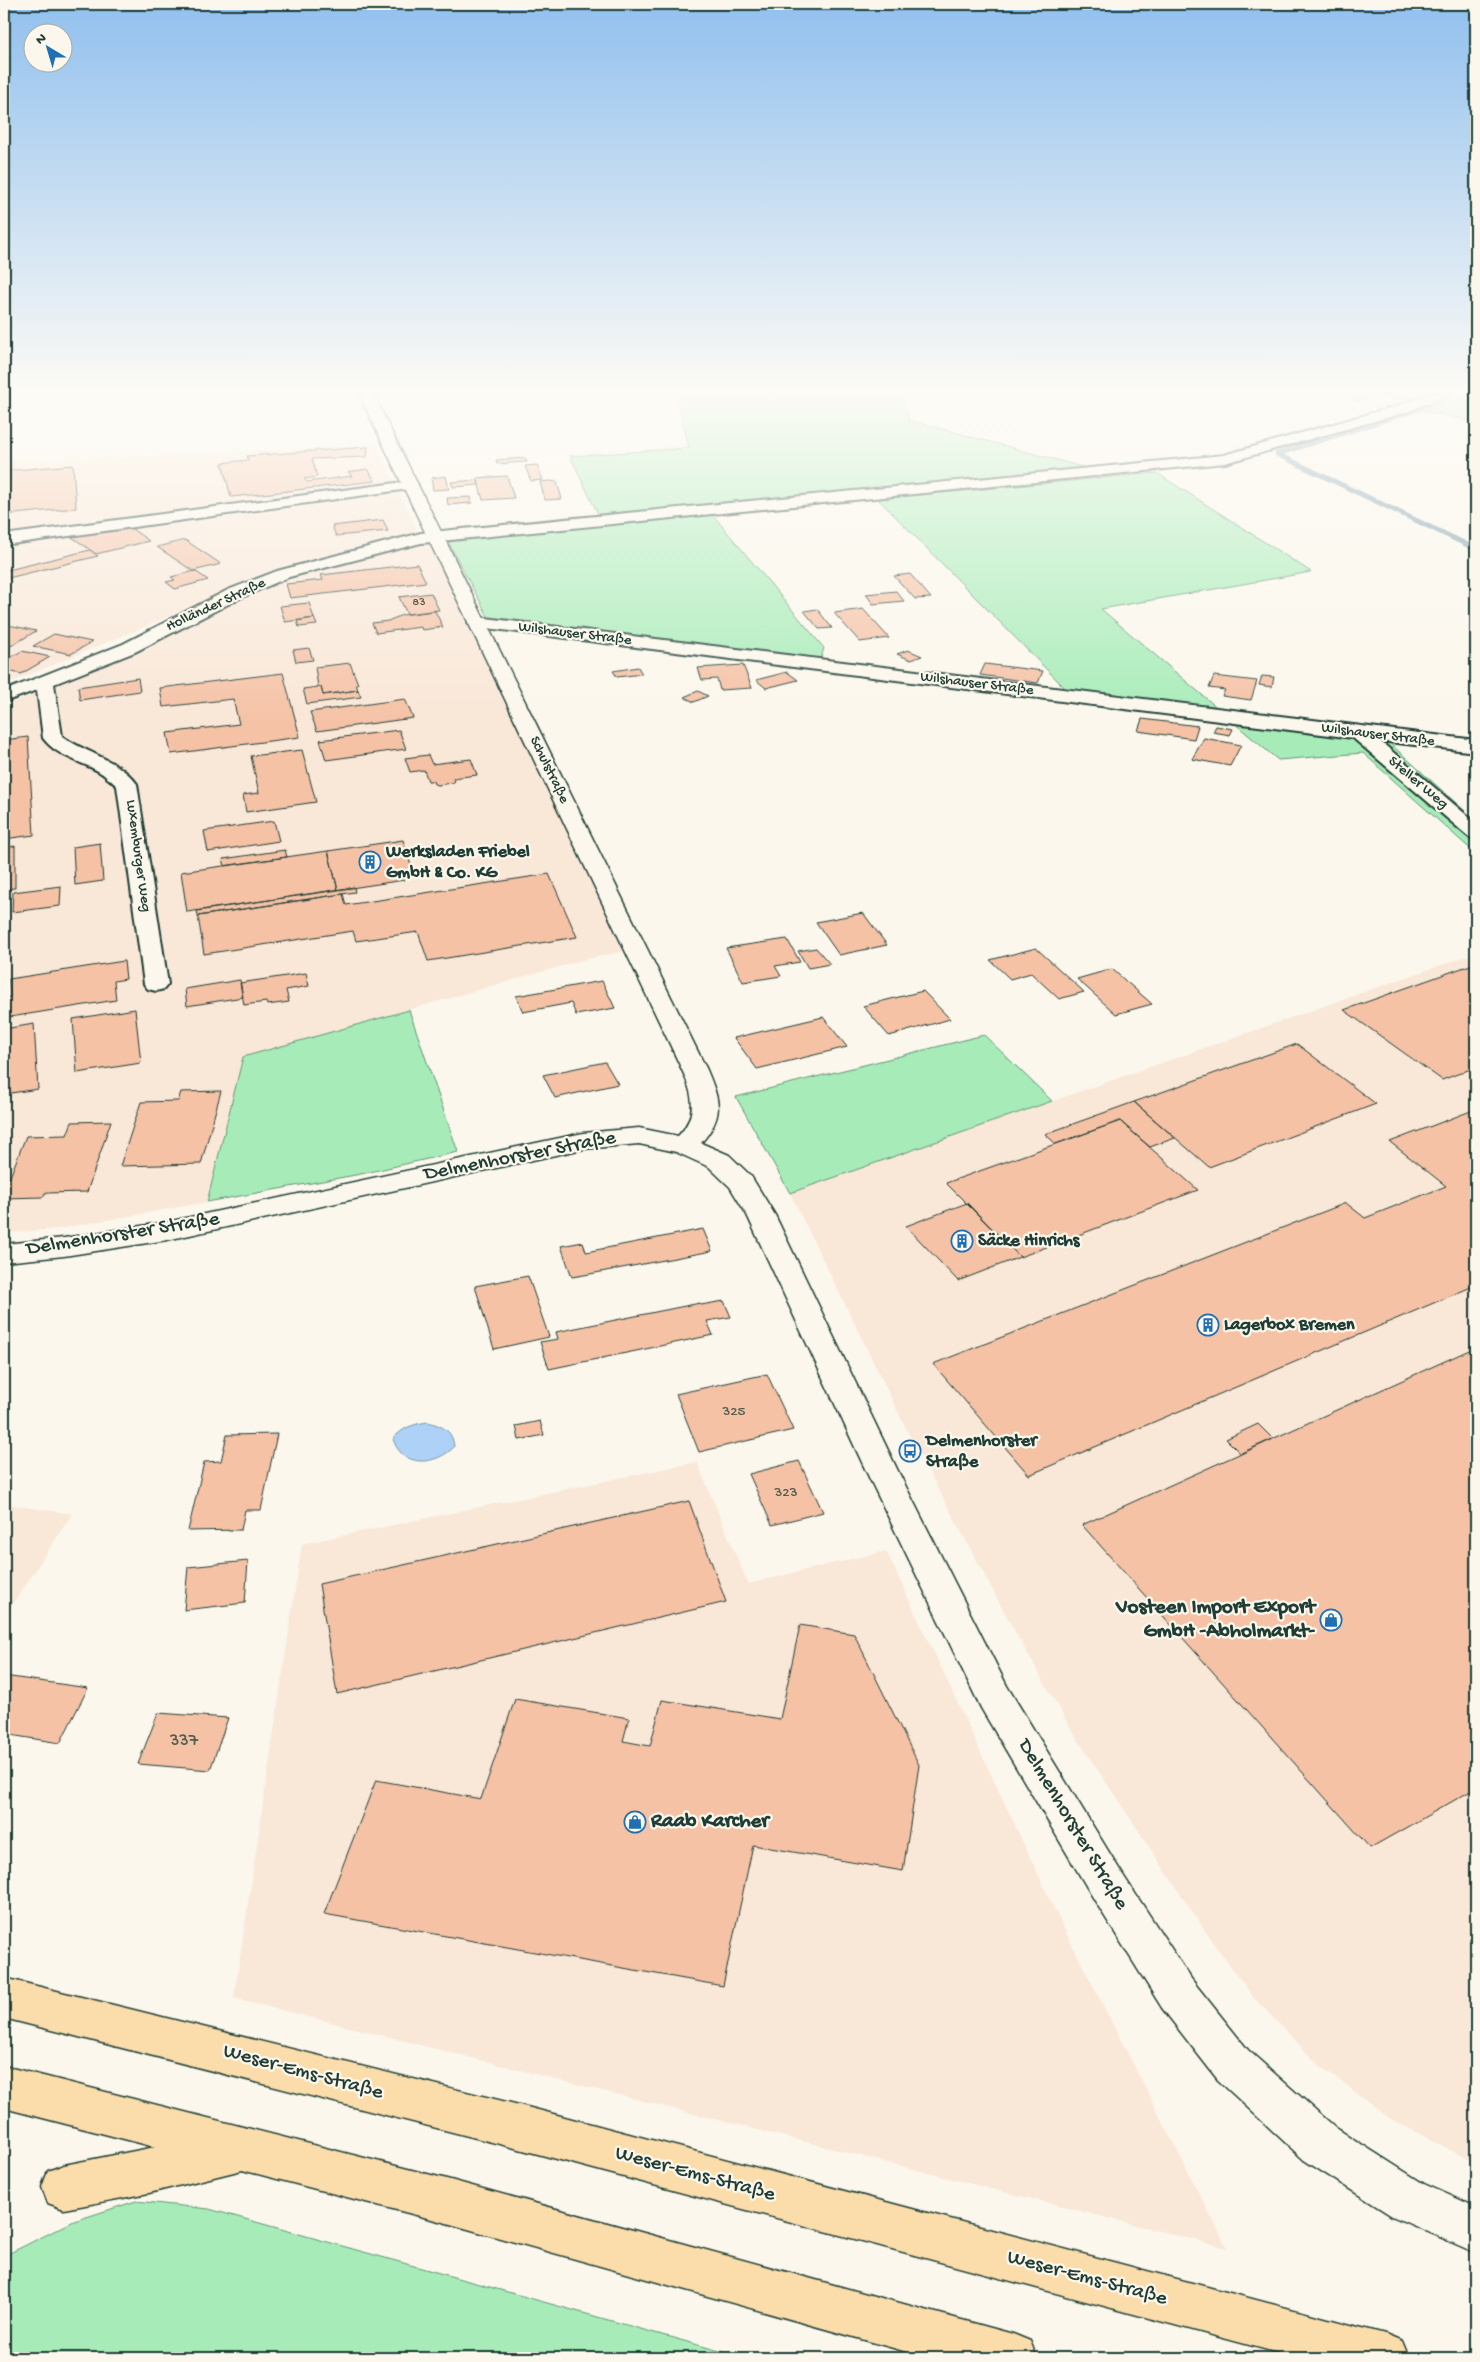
<svg xmlns="http://www.w3.org/2000/svg" width="1480" height="2362" viewBox="0 0 1480 2362" font-family="'Gochi Hand',sans-serif">
<style>
.built{fill:#f9e7d7}
.green{fill:#a7ecb8;stroke:#639476}
.water{fill:#aed2f7;stroke:#7596a9}
.lines{fill:none;stroke-linecap:round;stroke-linejoin:round}
.stream{stroke:#7596a9;stroke-width:5}
.building{fill:#f5c2a6;stroke:#1f3d34}
.minor-casing{stroke:#1f3d34;stroke-width:4}
.tertiary-casing{stroke:#1f3d34;stroke-width:3}
.motorway-casing{stroke:#1f3d34;stroke-width:3}
.minor{fill:#fbf7ec;fill-rule:evenodd}
.tertiary{fill:#fbf7ec;fill-rule:evenodd}
.motorway{fill:#fbddab;fill-rule:evenodd}
.labels{text-anchor:middle;dominant-baseline:central;stroke-width:4.5;stroke-linejoin:round;paint-order:stroke}
.far-number-label{font-size:12px;fill:#545e50}
.far-street-label{font-size:15px;fill:#1f3d34;stroke:#fbf7ec}
.number-label{font-size:15px;fill:#545e50}
.poi-label{font-size:18px;font-weight:bold;fill:#1f3d34;stroke:#fbf7ec;text-anchor:start}
.near-number-label{font-size:18px;fill:#545e50}
.near-street-label{font-size:21px;fill:#1f3d34;stroke:#fbf7ec}
.near-poi-label{font-size:21px;font-weight:bold;fill:#1f3d34;stroke:#fbf7ec;text-anchor:end}
</style>
<rect width="100%" height="100%" fill="#fbf7ec"/>
<filter id="ink" filterUnits="userSpaceOnUse"><feTurbulence type="fractalNoise" baseFrequency=".02" numOctaves="2"/><feDisplacementMap in="SourceGraphic" scale="10" xChannelSelector="R" yChannelSelector="G"/><feConvolveMatrix kernelMatrix="1 2 1 2 8 2 1 2 1" color-interpolation-filters="sRGB"/></filter>
<g filter="url(#ink)">
<path class="built" d="M377,445l42,87 -87,22 -55,18 -273,113v-224l138,-4z
M429,540l195,411 -38,8 -343,98 -36,145 -150,27 -53,4v-527l119,-48 159,-80z
M1476,953v1210l-85,-44 -73,-55 -64,-66 -42,-57 -136,-204 -57,-98 -108,-201 -121,-245z
M697,1462l51,122 138,-33 174,370 167,327 -993,-250 68,-454z
M4,1504l68,10 -68,104z"/>
<path class="green" d="M676,394l226,4 7,22 185,50 -495,46 -29,-60 119,-8z
M1460,394h16v28l-53,-11z
M1157,473l154,99 -210,37 120,102 -154,-21 -189,-191z
M712,514l112,134 -3,10 -331,-38 -44,-82z
M1233,722l152,17 91,82v33l-113,-101 -85,7z
M409,1010l49,142 -97,22 -154,28 36,-145z
M984,1035l68,66 -262,92 -54,-96z
M136,2201l73,8 536,149h-741v-102l70,-35z"/>
<path class="water" d="M428,1422c15,4 25,9 26,25 -19,19 -52,21 -61,-8 10,-12 21,-15 35,-17z"/>
<g class="lines">
<path class="stream" d="M1453,394l-34,15 -142,45 199,95"/>
</g>
<path class="building" d="M1346,394h39l-26,7 -16,-6z
M1403,394l6,2 -14,4 -13,-5z
M368,447l-1,10 -55,2 5,18 -13,2 3,3 45,-6 -4,-4 20,-3 7,12 -104,12 -40,4 -9,-34 26,-3 -1,-4z
M525,458l2,4 -30,2 -1,-4z
M73,465l3,43 -72,7v-44z
M537,465l6,15 -12,1 -6,-15z
M446,476l3,13 -16,1 -2,-12z
M507,476l7,22 -31,2 -6,-22z
M478,480l1,5 -26,2 -2,-5z
M550,481l7,1 5,17 -17,1 -5,-18z
M471,497l1,6 -24,2 -1,-7z
M383,520l5,11 -52,5 -4,-10z
M125,524l24,17 -53,13 -24,-17z
M185,540l36,24 -28,7 -36,-24z
M90,550l8,6 -94,23v-8z
M417,564l9,18 -136,16 -4,-14 37,-4 -2,-5z
M195,571l13,9 -33,9 -9,-7 9,-2 -4,-3z
M910,574l21,24 -16,1 -21,-23z
M896,591l8,10 -31,3 -7,-10z
M431,593l8,17 -32,4 -8,-17z
M309,603l5,15 -29,4 -5,-16z
M817,609l15,19 -13,1 -15,-18z
M863,609l26,29 -29,4 -26,-29z
M435,611l8,16 -21,3 -1,-3 -45,6 -4,-10 16,-2 14,-6z
M314,618l3,7 -18,2 -2,-6z
M4,624l32,7 -32,19z
M54,634l38,8 -21,12 -38,-8z
M309,648l4,12 -17,2 -3,-12z
M908,650l14,6 -11,4 -14,-6z
M22,651l28,6 -29,17 -17,-4v-9z
M350,663l8,21h-2l2,6 -35,5 -2,-8h-3l-3,-20z
M985,664l58,7 -5,12 -58,-8z
M743,665l9,23 -32,2 -3,-11 -15,1 -4,-12z
M638,667l4,7 -25,3 -4,-6z
M787,672l11,8 -32,8 -10,-8z
M283,673l17,64 -129,17 -4,-21 72,-9 -6,-25 -70,8 -3,-19z
M1214,676l43,5 -6,19 -29,-4 3,-6 -16,-2z
M1262,676l12,1 -2,10 -13,-2z
M138,678l2,13 -60,9 -2,-13z
M318,687h3l2,8 35,-5 3,7 -54,7 -4,-15z
M698,691l10,5 -14,6 -10,-5z
M405,699l8,19 -96,13 -7,-19z
M1142,719l56,7 -4,13 -56,-8z
M1216,726l17,3 -3,6 -17,-3z
M399,730l7,19 -80,11 -6,-20z
M28,737l6,98 -30,4v-99z
M1204,738l37,7 -11,21 -38,-7z
M302,750l14,52 -70,10 -3,-17 16,-2 -8,-37z
M428,755l4,9 39,-5 6,16 -24,3 2,3 -3,2 -14,2 -4,-1 -1,-3h-5l-4,-11 -14,2 -5,-14z
M274,821l5,20 -71,11 -4,-21z
M403,840l10,32 -11,2 2,6 -66,10 -10,-39z
M100,843l3,38 -28,4 -2,-38z
M15,846v42l-11,1v-41z
M285,850l2,7 -62,9 -2,-7z
M328,851l10,39 -151,22 -6,-40z
M549,874l28,63 -149,24 -10,-29 -62,9 -3,-10 -149,23 -6,-38 145,-22 3,11z
M61,886l-1,20 -48,6 1,-20z
M354,887l1,5 -157,24 -1,-5z
M863,913l24,32 -48,10 -23,-33z
M787,939l13,23 -25,4 6,10 -38,6 -17,-34z
M816,948l14,16 -22,4 -10,-17z
M1036,948l48,44 -25,7 -28,-26 -21,6 -20,-19z
M124,961l2,18 -12,2 2,19 -112,18v-20l6,-1 -1,-18z
M1476,963v104l-34,13 -98,-70z
M1112,969l40,35 -36,10 -39,-35z
M306,973l3,13 -23,4 3,12 -22,3 -1,-3 -22,3 -4,-22z
M240,980l3,17 -56,9 -2,-17z
M602,981l13,27 -39,7 -5,-12 -48,9 -7,-16z
M923,991l27,28 -61,17 -26,-30z
M135,1009l6,54 -64,10 -4,-54z
M823,1017l24,30 -90,22 -23,-31z
M34,1024l4,65 -34,5v-65z
M1297,1044l79,60 -167,63 -75,-65z
M605,1062l13,22 -63,14 -12,-23z
M221,1091l-20,73 -81,2 21,-64 37,-1 3,-9z
M1134,1102l41,36 -25,9 -30,-26 -64,23 -11,-10z
M1476,1109v176l-447,190 -96,-111 413,-161 19,15 81,-32 -56,-44z
M111,1121l-24,71 -42,1 -2,4 -39,1v-6l22,-56 41,-1 5,-13z
M1120,1121l78,69 -178,67 -74,-74z
M967,1203l53,54 -62,24 -52,-55z
M703,1229l9,22 -122,23 -18,3 -11,-31 22,-4 3,10z
M528,1276l21,61 -55,12 -19,-63z
M724,1301l7,16 -24,4 6,14 -164,34 -9,-27 18,-3 -2,-7 144,-29 1,2z
M1476,1347v441l-106,60 -288,-323z
M767,1374l26,56 -94,22 -23,-58z
M540,1421l4,14 -25,5 -3,-14z
M1258,1424l15,15 -32,15 -15,-15z
M277,1434l-16,76h-16l-4,20 -53,1 16,-69 17,-1 6,-26z
M799,1461l24,51 -51,13 -23,-51z
M689,1501l37,101 -389,92 -18,-110z
M248,1561l-3,42 -61,7 4,-43z
M800,1625l54,9 65,131 -16,106 -150,-26 -30,141 -399,-72 52,-134 105,19 34,-100 114,19 -6,23 27,5 12,-46 118,19z
M4,1676l84,12 -28,55 -56,-9z
M158,1713l70,5 -18,52 -72,-6z"/>
<g class="lines">
<g class="minor-casing">
<path id="minor" d="M1429,394h20l-42,18 -182,51 -804,80 -132,34 -49,21 -105,54 -81,32 8,52c23,17 58,24 75,48l31,200 -4,5 -8,2 -8,-2 -4,-5 -27,-198c-6,-5 -12,-11 -19,-15 -18,-10 -42,-15 -55,-33l-6,-48 -33,12v-11l119,-47 105,-54 49,-19 144,-38 803,-78 173,-49z
M411,481l5,1 2,3 -2,3 -412,57v-10z
M477,617l999,123v12l-96,-11 96,82v16l-7,-2 -116,-99 -882,-112 -3,-4 3,-4z"/>
</g>
<g class="tertiary-casing">
<path id="tertiary" d="M359,394h14l334,676c13,31 18,46 -6,73l28,12 22,21 24,39 123,256 109,215 116,189 69,105 56,70 88,78 88,56 52,23v46l-84,-37 -88,-56 -86,-80 -56,-72 -67,-107 -114,-193 -115,-237 -119,-256 -17,-28 -21,-20 -33,-15 -37,-8 -56,5 -416,91 -103,16 -60,6v-18l60,-6 103,-16 416,-89 56,-5 39,8c25,-26 11,-51 -2,-79z"/>
</g>
<g class="motorway-casing">
<path id="motorway" d="M4,1978l519,128 862,228 17,7 7,17h-111l-775,-208 -519,-132z
M4,2066l439,112 570,156 17,7 7,17h-108l-486,-136 -201,-52 -93,23 -85,16 -16,-6 -6,-16 6,-16 16,-6 91,-18 -151,-39z"/>
</g>
<use href="#minor" class="minor"/>
<use href="#tertiary" class="tertiary"/>
<use href="#motorway" class="motorway"/>
</g>
</g>
<linearGradient id="sky" x2="0" y2="1"><stop stop-color="#91c0ee"/><stop offset="0.54" stop-color="#fdfbf6"/><stop offset="1" stop-color="#fdfbf6" stop-opacity="0"/></linearGradient>
<rect width="1480" height="725" fill="url(#sky)"/>
<defs>
<g id="building-ring" transform="scale(1.125)"><circle r="9.5" fill="#fbf7ec" stroke="#1f6fb2" stroke-width="1.5"/><path d="M-4-6H4V6H1V3H-1V6H-4ZM-2.5-4.3h1.7v1.8h-1.7ZM.8-4.3h1.7v1.8H.8ZM-2.5-1h1.7V.8h-1.7ZM.8-1h1.7V.8H.8Z" fill="#1f6fb2"/></g>
<g id="bus-ring" transform="scale(1.125)"><circle r="9.5" fill="#fbf7ec" stroke="#1f6fb2" stroke-width="1.5"/><path d="M-5-6H5V4H4V6H2V4H-2V6H-4V4H-5ZM-3.5-4V0h7V-4ZM-3.5 1.2v1.5H-2V1.2ZM2 1.2v1.5H3.5V1.2Z" fill="#1f6fb2"/></g>
<g id="shop-ring" transform="scale(1.125)"><circle r="9.5" fill="#fbf7ec" stroke="#1f6fb2" stroke-width="1.5"/><path d="M-5-2.5h2.3a2.7 3.5 0 0 1 5.4 0H5L5.5 6h-11ZM-1.5-2.5h3a1.5 2.3 0 0 0-3 0Z" fill="#1f6fb2"/></g>
</defs>
<g fill-rule="evenodd">
<use href="#building-ring" x="370" y="862"/>
<use href="#building-ring" x="962" y="1241"/>
<use href="#building-ring" x="1208" y="1325"/>
<use href="#bus-ring" x="910" y="1451"/>
<use href="#shop-ring" x="1331" y="1620"/>
<use href="#shop-ring" x="635" y="1822"/>
</g>
<g class="labels">
<g class="far-number-label">
<text x="419" y="603">83</text>
</g>
<g class="far-street-label">
<text transform="translate(216 605) rotate(-25)">Holländer Straße</text>
<text transform="translate(575 634) rotate(7)">Wilshauser Straße</text>
<text transform="translate(977 684) rotate(7)">Wilshauser Straße</text>
<text transform="translate(1378 735) rotate(7)">Wilshauser Straße</text>
<text transform="translate(549 770) rotate(64)">Schulstraße</text>
<text transform="translate(1418 783) rotate(40)">Steller Weg</text>
<text transform="translate(138 856) rotate(82)">Luxemburger Weg</text>
</g>
<g class="number-label">
<text x="734" y="1412">325</text>
<text x="786" y="1493">323</text>
</g>
<g class="poi-label">
<text x="386" y="852">Werksladen Friebel<tspan x="386" dy="21">GmbH &amp; Co. KG</tspan></text>
<text x="978" y="1241">Säcke Hinrichs</text>
<text x="1224" y="1325">Lagerbox Bremen</text>
<text x="926" y="1441">Delmenhorster<tspan x="926" dy="21">Straße</tspan></text>
</g>
<g class="near-number-label">
<text x="184" y="1741">337</text>
</g>
<g class="near-street-label">
<text transform="translate(520 1157) rotate(-11)">Delmenhorster Straße</text>
<text transform="translate(123 1235) rotate(-9)">Delmenhorster Straße</text>
<text transform="translate(1072 1825) rotate(59)">Delmenhorster Straße</text>
<text transform="translate(303 2073) rotate(15)">Weser-Ems-Straße</text>
<text transform="translate(695 2175) rotate(15)">Weser-Ems-Straße</text>
<text transform="translate(1087 2279) rotate(15)">Weser-Ems-Straße</text>
</g>
<g class="near-poi-label">
<text x="1315" y="1608">Vosteen Import Export<tspan x="1315" dy="24">GmbH -Abholmarkt-</tspan></text>
<text x="651" y="1822" text-anchor="start">Raab Karcher</text>
</g>
</g>
<rect width="1480" height="2362" fill="none" stroke="#fbf7ec" stroke-width="20"/>
<rect x="10" y="10" width="1460" height="2342" fill="none" stroke="#1f3d34" stroke-width="2" filter="url(#ink)"/>
<g transform="translate(48 48) rotate(322)"><circle r="24" fill="#fbf7ec" stroke="#a3ada2"/>
<path d="M0-4L9 19L0 12L-9 19Z" fill="#1f6fb2"/>
<text y="-8" font-size="14" font-weight="bold" text-anchor="middle" fill="#1f3d34">N</text>
</g>
</svg>
